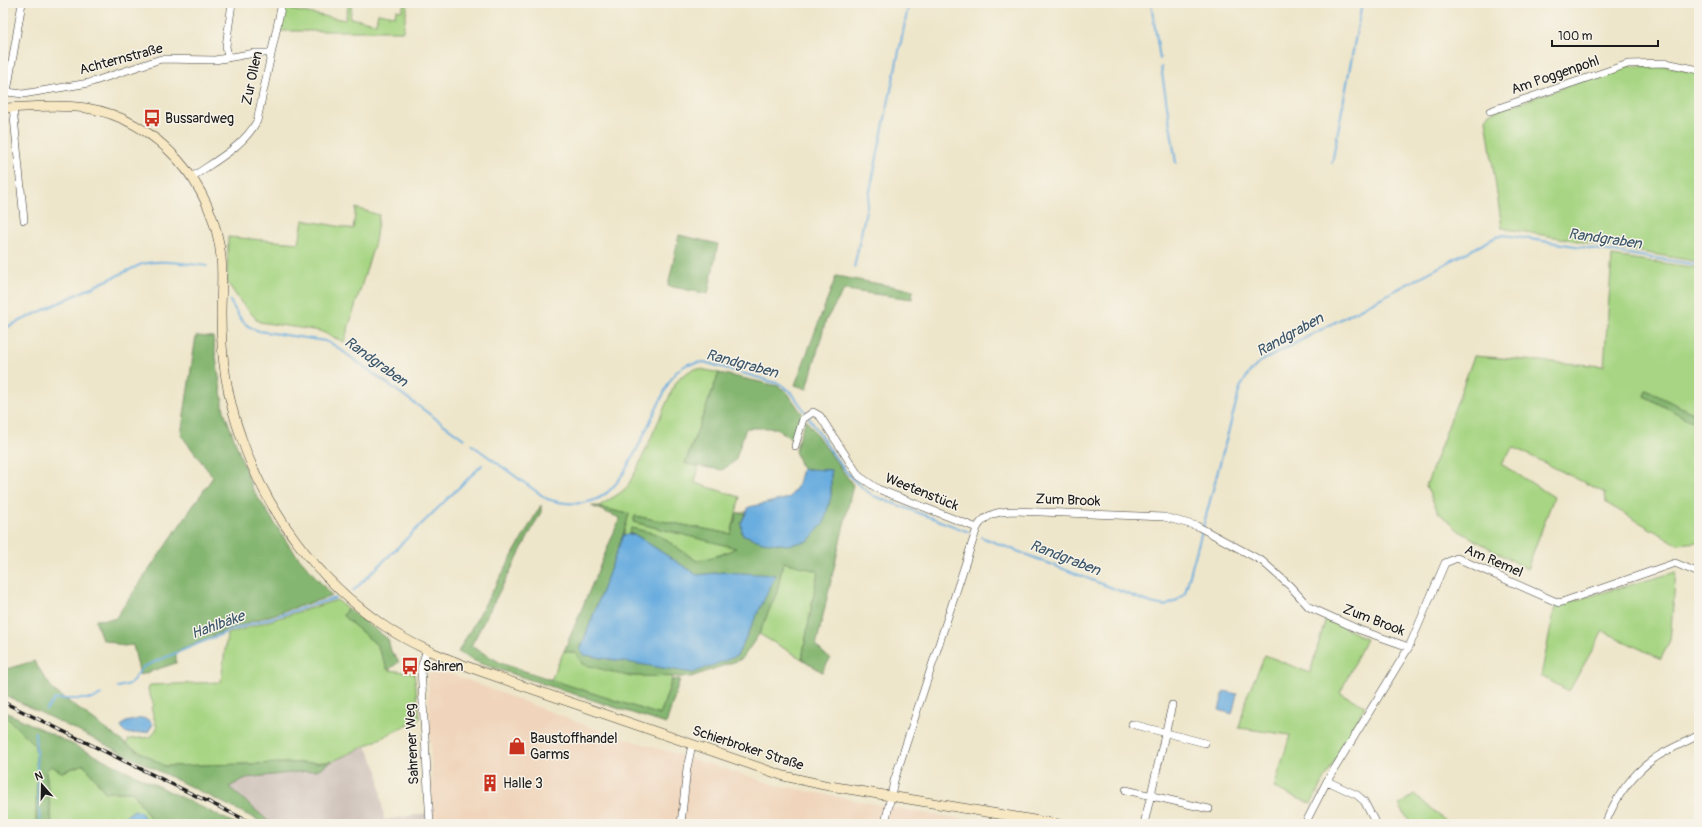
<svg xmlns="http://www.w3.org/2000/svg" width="1702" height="827" viewBox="0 0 1702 827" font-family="Pangolin,sans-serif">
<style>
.built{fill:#f0d5bc}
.industrial{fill:#cec1b9}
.green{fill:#a7d583;stroke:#627850}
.forest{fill:#85b671;stroke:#506946}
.water{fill:#6aaddf;stroke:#43647e}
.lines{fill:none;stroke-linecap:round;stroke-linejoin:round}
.stream{stroke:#6aaddf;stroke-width:2}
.street-casing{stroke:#3c3a36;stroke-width:8}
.secondary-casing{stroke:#3c3a36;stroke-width:10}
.street{stroke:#fff;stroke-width:7}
.secondary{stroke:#f7e8c3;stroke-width:9}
.rail-casing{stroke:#1c1c1c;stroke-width:3.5}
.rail{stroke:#f7f3e8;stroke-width:2;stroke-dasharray:6;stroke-linecap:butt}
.labels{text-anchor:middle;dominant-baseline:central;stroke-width:3;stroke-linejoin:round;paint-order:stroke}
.street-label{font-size:14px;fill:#1c1c1c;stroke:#f7f3e8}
.poi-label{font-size:14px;fill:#1c1c1c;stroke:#f7f3e8;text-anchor:start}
.water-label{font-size:15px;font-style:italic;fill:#3b566a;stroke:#f7f3e8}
</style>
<rect width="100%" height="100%" fill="#f7f3e8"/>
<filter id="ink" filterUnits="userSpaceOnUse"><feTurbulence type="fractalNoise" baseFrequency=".025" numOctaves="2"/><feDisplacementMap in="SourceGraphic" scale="8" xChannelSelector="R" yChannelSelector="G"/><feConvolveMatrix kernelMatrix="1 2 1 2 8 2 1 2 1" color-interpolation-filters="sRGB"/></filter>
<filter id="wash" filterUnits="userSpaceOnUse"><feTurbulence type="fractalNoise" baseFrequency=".012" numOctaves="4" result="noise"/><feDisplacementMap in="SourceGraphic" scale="16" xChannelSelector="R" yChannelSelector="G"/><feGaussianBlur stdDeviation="0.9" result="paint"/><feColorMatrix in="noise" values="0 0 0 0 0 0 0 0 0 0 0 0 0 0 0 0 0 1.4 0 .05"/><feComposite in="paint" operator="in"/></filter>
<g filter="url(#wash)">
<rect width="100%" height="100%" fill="#eee6ca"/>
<path class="built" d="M428,674h23l150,57 175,54 140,27 79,12h-562z"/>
<path class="industrial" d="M366,746l12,25 6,49 44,-7v11h-154l-7,-4 -38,-33 17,-9 71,-8 14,-8z"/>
<path class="green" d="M285,3h8l-1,7 53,10 4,-17h3l-2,15 26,5 2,-10 17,3 1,-6 6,1 2,-8h4l-5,28h-124z
M1626,66h41l32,8v188l-197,-34 -16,-109 4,-6z
M356,208l23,7 -4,27 -31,100 -24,-11 -61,-9 -19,-21 -13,-19 1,-45 71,6 4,-23 50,9z
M1612,256l87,12v148l-53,-26 -2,6 55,29v117l-22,2 -71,-41 -1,-10 -92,-46 -12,17 53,33 -27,72 -68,-38 -21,-19 -12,-26 48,-130 130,10z
M693,369h8l18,4 -34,90 14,3 -4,17 45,14 -9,37 -96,-18 -2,6 104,26 -17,7 -23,6 -40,-27 -26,-6 -2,6 -6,1 6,-21 -38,-8h8l21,-13 7,-6 11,-20 36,-81 6,-9z
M783,562l35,9 -16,88 -43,-25 18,-42z
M1676,572l-6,68 -9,19 -58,-28 -34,60 -28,-15 14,-70z
M337,600l10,8 -4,8 34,29 11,25 26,3 6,45 -54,28 -35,16 -166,4 -39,-22 3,-5 22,-2 6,-9 -6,-20 3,-2 -6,-16 2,-5 71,-3 6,-48z
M1326,618l40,21 -26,54 25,13 -54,98 -37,-16 16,-53 -51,-7 8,-32 18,-41 45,18z
M564,651l12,2 51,23h46l-13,39 -109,-35z
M3,714l32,32 2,27 -1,49 -6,2h-27z
M84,764l21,28h28l21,32h-102l-6,-53 5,-5 11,6z
M1414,794l35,30h-38l-12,-19z"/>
<path class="forest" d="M679,235l39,9 -10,50 -40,-8z
M836,276l77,14 -1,9 -68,-9 -18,30 -19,69 -12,-4z
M196,336l17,1 11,74 28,77 38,59 42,49 -104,33 -52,23v11l-36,12 -7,-30 -10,1 -21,-7 -7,-19 20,-1 98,-142 -32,-42z
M719,373l59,13 9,6 16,23 -3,2 -7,23 -17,-12h-30l-11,33 -13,9 -37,-6z
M1646,390l53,26v9l-55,-29z
M806,420l47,65 -37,161 14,13 -8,13 -20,-13 16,-88 -35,-9 -6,30 -18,42 -17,25 -51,18 -64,-1 -45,-12 -6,-11 -12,-2 56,-133 -29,-12 38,8 -6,21 -43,115 4,5 140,-83 -27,3 -63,-41h-5l2,-6 26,6 40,27 23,-6 16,-7 -103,-26 2,-6 96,18 6,-21 9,-1 -5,11 90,-27v-26l-29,-1 -7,-18 10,-29z
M541,505v7l-70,134 32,18 157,51 12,-35 8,-1 -14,45 -187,-61 -21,-11z
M347,608l41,31 3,12 8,11 -11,8 -11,-25 -34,-29z
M34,661l19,29 73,54 39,22 166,-4 -14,8 -71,8 -17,9 38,33 7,4h-8l-263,-130v-24z
M3,711l3,1 230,112h-82l-21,-32h-28l-21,-28 -22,8 -11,-6 -5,5 6,53h-22l6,-2 1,-49 -2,-27 -32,-32z"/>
<path class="water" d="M802,469l29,1v26l-7,27 -16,18 -20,4 -26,-3 -20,-8 -1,-11 8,-16 40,-9 8,-11z
M634,534l63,41 27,-3 52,3 -39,81 -44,17 -109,-18 -4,-5 43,-115z
M1224,691l13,3 -5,20 -13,-4z
M142,718l7,2 4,4 -5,8 -18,2 -7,-3 -2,-5 5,-4z
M134,810l7,2 7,12h-37l-3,-8c10,4 18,1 26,-6z"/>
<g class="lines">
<path class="stream" d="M1151,3l9,56
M1161,67l15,96
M1332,163l30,-160
M854,268l55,-265
M230,301c9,15 12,25 29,30l66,10 9,4 130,94
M3,329l139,-65c21,-5 44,0 65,2
M809,418c19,27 36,61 65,78l95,36
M472,445l75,54c56,17 72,-14 94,-58 9,-20 19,-39 28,-59l9,-12 10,-6 16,-2 76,22 11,8 16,22
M1203,527l37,-139 9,-15 11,-11 236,-125 8,-2 195,30
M981,537l170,66 14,3 11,-5 9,-8 17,-62
M353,591l129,-126
M118,687l12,-3 13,-17 21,-9 65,-27 106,-33
M46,710l9,-11h38l8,-5
M35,732l5,92"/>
</g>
</g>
<g filter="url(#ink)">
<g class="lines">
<g class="street-casing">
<path id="street" d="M228,58l-2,-12 6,-43
M3,89l4,3 16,2 66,-11 72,-24 54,1 40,-7h16
M7,92l15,-89
M13,107l11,113
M1490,111l138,-47 38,-1 33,7
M192,177c23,-16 52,-31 65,-56l25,-118
M795,446l8,-27 10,-7 7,4 39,60 19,13 99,39
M427,649l-6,19 9,156
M1132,724l73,19
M1327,781l30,14 7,6 12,23
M1126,790l83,19
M681,824l6,-56 5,-23
M885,824l9,-43 83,-253c8,-15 24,-17 39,-17l148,6 33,9 65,35 28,25 19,21 51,23 49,17
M1144,824l28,-119
M1305,824l22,-43 82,-134 36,-84 12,-5 102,45 116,-40 24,10
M1605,824c10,-25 27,-50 50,-66 14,-9 29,-15 44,-23"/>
</g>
<g class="secondary-casing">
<path id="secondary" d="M3,108c27,-1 56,-4 83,0 72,11 128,77 135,149 2,19 0,38 0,58 0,41 6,83 20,122 25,75 77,143 142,188 28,20 62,33 94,45l307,106 40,9 234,39"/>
</g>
<use href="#street" class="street"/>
<use href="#secondary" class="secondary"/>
<g class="rail-casing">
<path id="rail" d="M3,702l251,122"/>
</g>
<use href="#rail" class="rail"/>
</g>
</g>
<defs>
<g id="bus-bare" transform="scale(1.38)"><path d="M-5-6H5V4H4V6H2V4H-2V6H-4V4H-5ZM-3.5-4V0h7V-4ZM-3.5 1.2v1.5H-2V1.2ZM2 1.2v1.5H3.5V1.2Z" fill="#c8321e" stroke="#f7f3e8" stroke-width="2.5" paint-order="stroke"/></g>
<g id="shop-bare" transform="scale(1.38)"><path d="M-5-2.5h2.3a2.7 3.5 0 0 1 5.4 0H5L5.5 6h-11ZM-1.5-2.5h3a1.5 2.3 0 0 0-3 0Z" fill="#c8321e" stroke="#f7f3e8" stroke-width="2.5" paint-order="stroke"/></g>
<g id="building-bare" transform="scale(1.38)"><path d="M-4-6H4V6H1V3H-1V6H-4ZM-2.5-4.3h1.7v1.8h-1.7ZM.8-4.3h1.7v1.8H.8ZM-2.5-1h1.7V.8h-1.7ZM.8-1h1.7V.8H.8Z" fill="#c8321e" stroke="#f7f3e8" stroke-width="2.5" paint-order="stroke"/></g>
</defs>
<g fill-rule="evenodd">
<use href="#bus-bare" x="152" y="118"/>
<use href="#bus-bare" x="410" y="666"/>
<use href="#shop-bare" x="517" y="746"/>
<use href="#building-bare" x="490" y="783"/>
</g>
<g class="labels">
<g class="street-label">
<text transform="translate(121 59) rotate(-15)">Achternstraße</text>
<text transform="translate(1555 75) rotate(-19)">Am Poggenpohl</text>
<text transform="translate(252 78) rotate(-78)">Zur Ollen</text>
<text transform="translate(922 492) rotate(22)">Weetenstück</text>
<text transform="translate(1068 500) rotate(2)">Zum Brook</text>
<text transform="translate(1494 561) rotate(23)">Am Remel</text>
<text transform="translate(1374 620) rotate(21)">Zum Brook</text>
<text transform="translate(412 744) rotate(-93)">Sahrener Weg</text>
<text transform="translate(748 748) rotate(18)">Schierbroker Straße</text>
</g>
<g class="poi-label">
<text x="165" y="118">Bussardweg</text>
<text x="423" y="666">Sahren</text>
<text x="530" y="738">Baustoffhandel<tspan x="530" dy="16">Garms</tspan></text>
<text x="503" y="783">Halle 3</text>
</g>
<g class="water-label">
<text transform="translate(1605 239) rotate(8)">Randgraben</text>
<text transform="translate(1290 335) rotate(-29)">Randgraben</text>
<text transform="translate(376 362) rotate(36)">Randgraben</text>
<text transform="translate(742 364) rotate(15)">Randgraben</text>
<text transform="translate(1065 558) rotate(21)">Randgraben</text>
<text transform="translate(218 625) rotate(-20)">Hahlbäke</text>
</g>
</g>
<rect width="1702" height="827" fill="none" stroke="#f7f3e8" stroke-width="16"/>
<g transform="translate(42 785) rotate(340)" stroke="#f7f3e8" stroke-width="3" paint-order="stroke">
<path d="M0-3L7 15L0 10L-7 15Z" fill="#1c1c1c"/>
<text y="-6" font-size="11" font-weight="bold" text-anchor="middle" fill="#1c1c1c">N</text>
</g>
<path d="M1552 40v6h106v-6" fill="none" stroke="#1c1c1c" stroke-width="2"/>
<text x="1558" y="40" font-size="12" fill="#1c1c1c" stroke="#f7f3e8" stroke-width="3" paint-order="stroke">100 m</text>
</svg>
